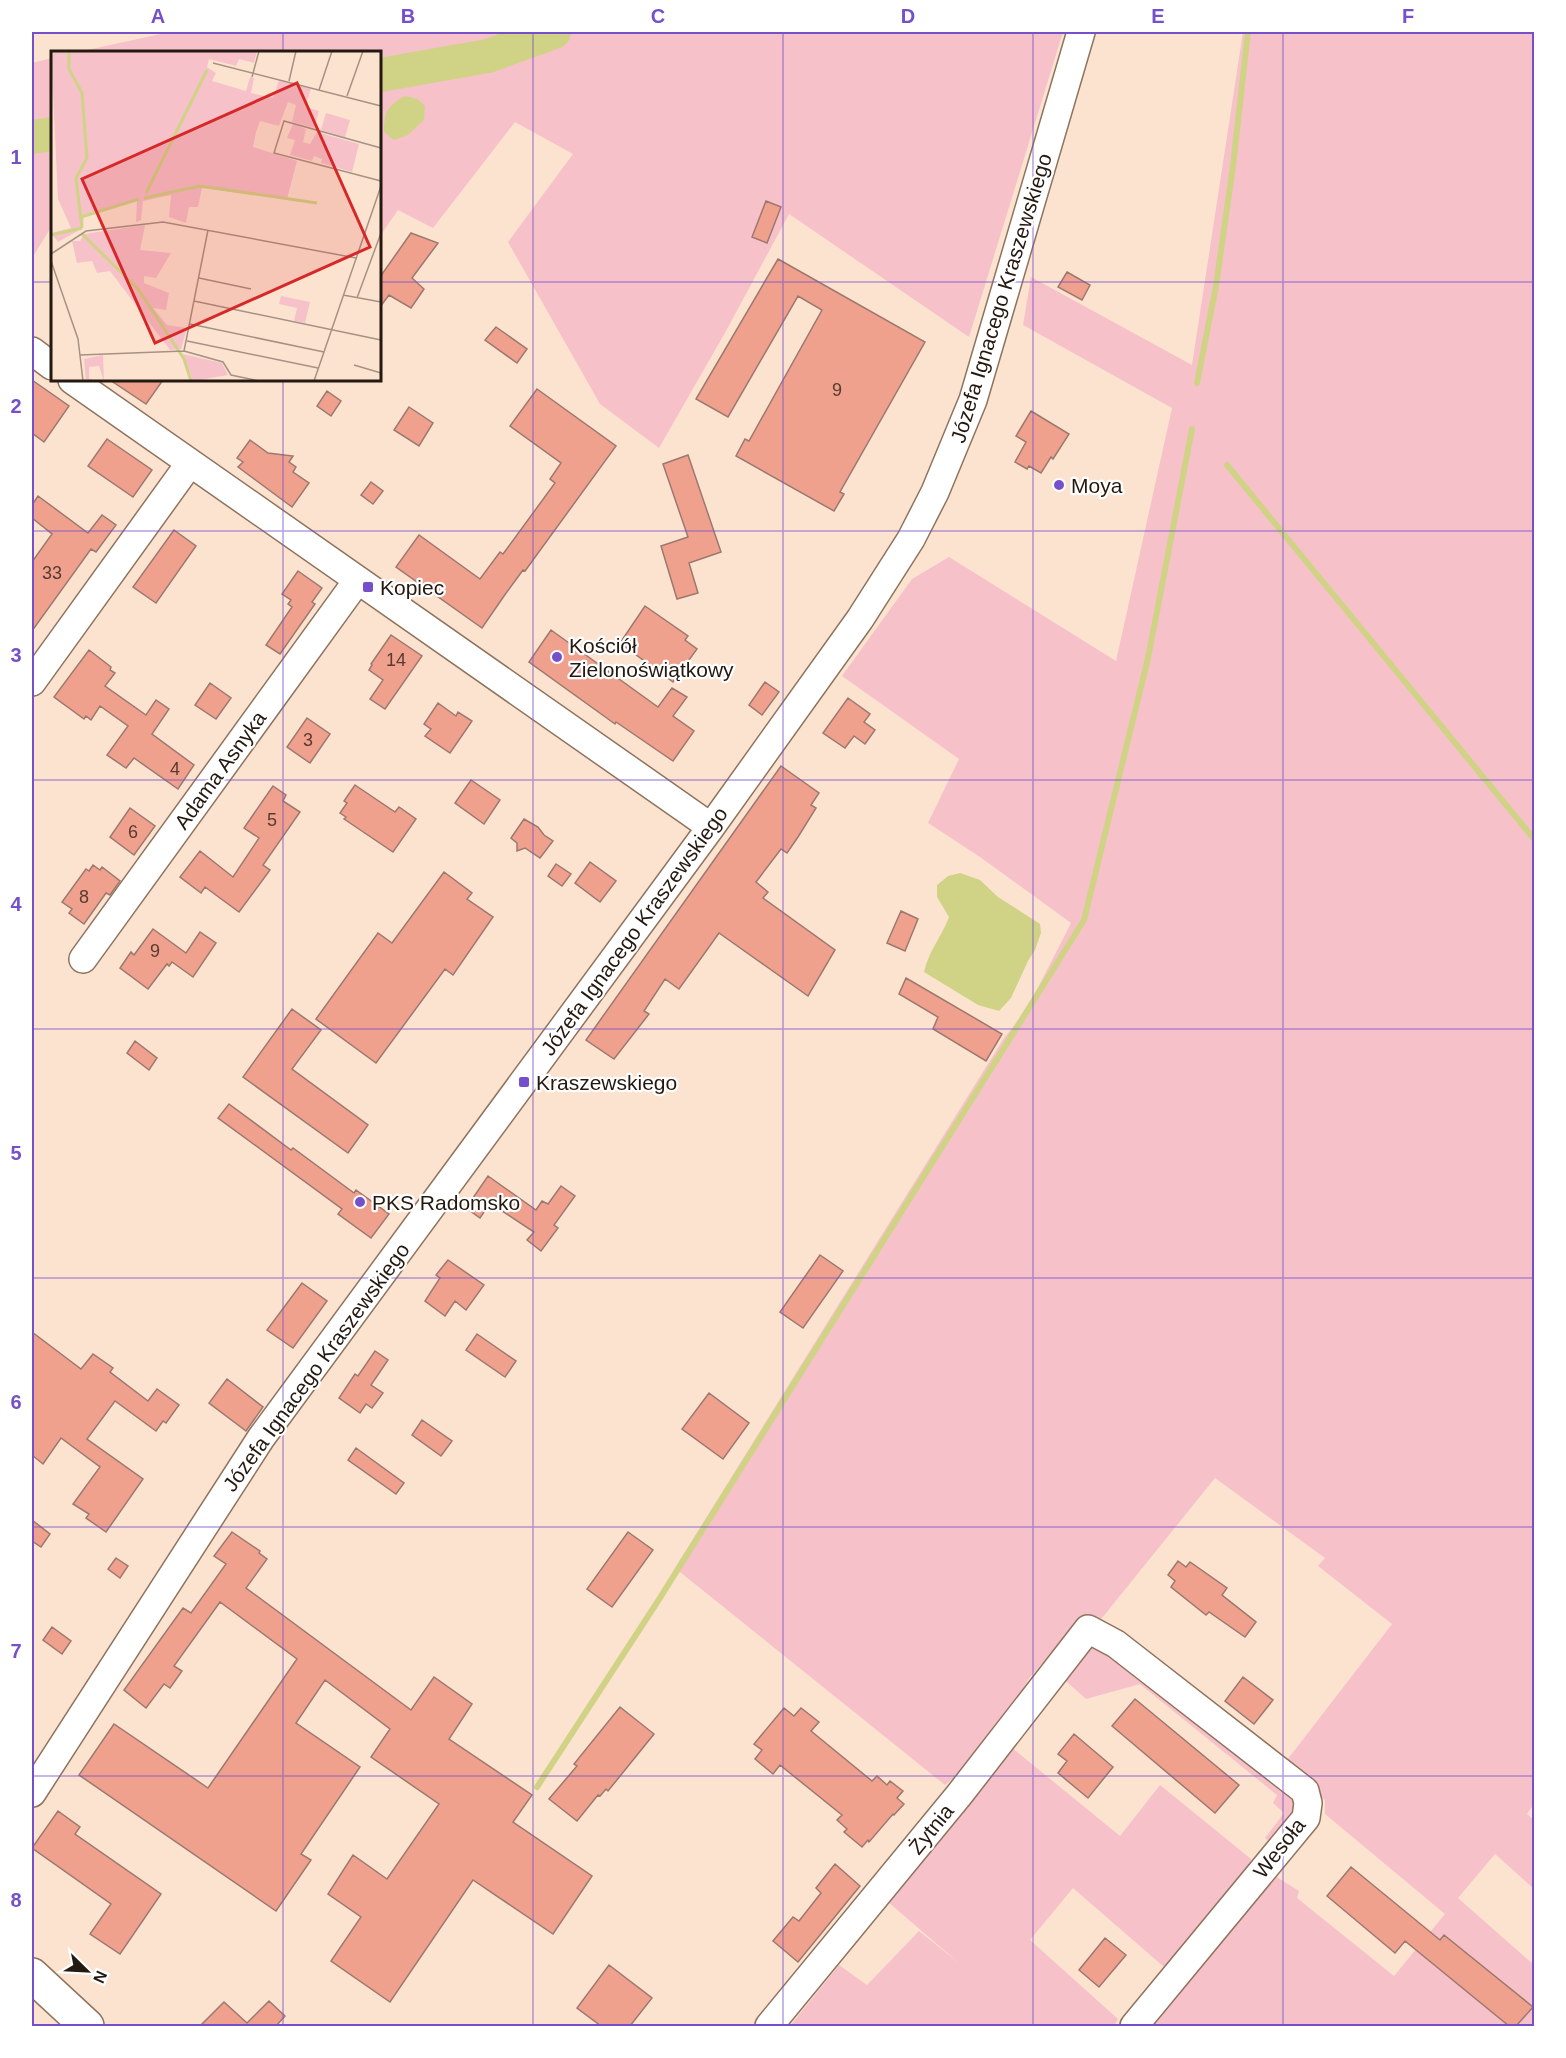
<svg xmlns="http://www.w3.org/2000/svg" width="1566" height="2058" viewBox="0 0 1566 2058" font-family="Arial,sans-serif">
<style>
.green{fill:#f7c1c9}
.water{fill:#d0d386}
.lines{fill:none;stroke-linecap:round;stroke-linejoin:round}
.stream{stroke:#d0d386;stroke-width:6}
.river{stroke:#d0d386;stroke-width:34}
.building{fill:#f0a18e;stroke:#9c786f;stroke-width:1.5}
.minor-casing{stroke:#8f735d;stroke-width:30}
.major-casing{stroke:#8f735d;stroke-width:36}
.minor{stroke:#fff;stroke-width:27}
.major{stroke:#fff;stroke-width:33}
.grid{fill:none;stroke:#7550ca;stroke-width:1.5;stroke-opacity:0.55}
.poi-dot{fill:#7550ca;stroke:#fff;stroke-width:2}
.labels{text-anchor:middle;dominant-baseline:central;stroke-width:4.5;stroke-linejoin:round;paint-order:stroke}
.number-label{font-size:18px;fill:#573b30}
.street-label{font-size:21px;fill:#241910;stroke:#fff}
.poi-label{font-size:21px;fill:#241910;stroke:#fff;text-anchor:start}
.inset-river{fill:none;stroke:#d0d386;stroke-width:3}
.inset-road{fill:none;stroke:#a69283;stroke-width:1.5}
.view{fill:#d62828;fill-opacity:0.15;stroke:#d62828;stroke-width:3}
.inset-edge{fill:none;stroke:#241910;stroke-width:3}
.neatline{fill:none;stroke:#7550ca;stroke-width:2}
.grid-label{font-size:20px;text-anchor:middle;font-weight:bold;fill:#7550ca}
</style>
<rect width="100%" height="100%" fill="#fce3d0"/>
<path class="green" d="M170,32h893l-94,305 -180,-123 -63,117 -67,117 -59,-44 -92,-162 65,-88 -58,-32 -82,106 -35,-18 -18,26v-184h-302z
M1243,32h291v1772l-7,10 7,6v69l-39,-35 -37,44 76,67v61h-384l125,-150 24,15 -2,7 97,78 51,-62 -120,-100v-14l-41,-36 108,-140 -74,-58 7,-8 -110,-80 -113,140 -27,8 -45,51 -48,76 -37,32 -270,-217 329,-530 22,-27 45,-88 -91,-66 -52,-34 31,-64 -117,-83 70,-97 37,-22 167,104 56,-253 -149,-83 8,-48 161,88z
M52,58v168l-20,32v-195z
M1086,1641l19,4 187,150 7,19 -26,31 -8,-7 19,-25 -11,-10 4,-8 -137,-111 -54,15 -28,-25z
M1011,1747l109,89 40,-51 91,74 -2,16 -73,90 -12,2 -91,-79 -43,52 88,79 -4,7h-324l49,-61 28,20 52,-54 41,33 -73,-63z"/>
<path class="water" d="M405,96l13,3 7,7 -1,14 -16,15 -14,5 -10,-8c0,-20 3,-26 21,-36z
M960,873l20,7 18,17 42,27 1,9 -6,17 -7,11 -17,37 -12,13 -21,-6 -54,-33c4,-20 18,-36 25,-55l-12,-20v-12l11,-9z"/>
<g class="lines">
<path class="stream" d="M1197,383l19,-97 17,-120 15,-134
M1227,465l307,374
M537,1787l121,-186 426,-681 64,-262 44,-229"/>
<path class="river" d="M380,75l108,-19 66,-24
M32,137l20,-3"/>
</g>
<path class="building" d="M766,201l15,6 -14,36 -15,-6z
M411,233l27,10 -26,35 12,11 -13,19 -22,-13 -9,12v-30z
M778,259l147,83 -85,150 4,2 -10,17 -98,-55 9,-17 4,2 73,-131 -24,-14 -70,121 -32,-18z
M1067,272l23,13 -8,15 -24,-13z
M496,327l31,22 -10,14 -32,-23z
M32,380l37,26 -25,36 -12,-9z
M110,380h53l-17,24z
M537,389l79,57 -91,125 -2,-1 -19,26 -22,32 -86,-61 23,-32 61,44 20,-27 3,2 52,-71 -5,-4 11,-16 -51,-37z
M327,391l14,10 -10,15 -14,-10z
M409,407l24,16 -14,23 -25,-16z
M1031,411l38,23 -16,25 -2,-2 -10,16 -12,-7 -2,3 -12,-7 11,-20 -10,-6z
M107,439l45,31 -19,27 -45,-31z
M250,440l18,13 25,3 -4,6 7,5 -3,5 16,11 -17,24 -54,-40 5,-5 -6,-4z
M688,455l33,97 -32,11 9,30 -21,6 -16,-53 27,-9 -25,-73z
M371,482l12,9 -10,13 -12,-9z
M38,496l50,37 14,-18 14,10 -20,27 -5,-3 -59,82v-69l20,-28 -20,-16v-13z
M174,530l22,16 -40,57 -23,-16z
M298,571l24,17 -10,14 3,2 -35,50 -14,-9 26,-38 -4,-3 3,-4 -9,-6z
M645,606l43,30 -3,4 12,9 -24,33 -53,-39z
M551,630l107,77 14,-19 15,9 -14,19 21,15 -21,30 -57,-39 -1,2 -86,-62z
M391,635l31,21 -37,53 -15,-10 13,-19 -14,-10 3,-5 -1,-1z
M89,650l22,17 -1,3 5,3 -10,13 41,29 10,-15 13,9 -17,25 42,31 -16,24 -44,-31 -8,10 -19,-13 21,-29 -28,-20 -9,14 -5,-4 -2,3 -30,-22z
M765,682l14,10 -17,23 -13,-10z
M210,683l21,15 -15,21 -21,-14z
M848,698l22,16 -6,8 11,8 -10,14 -11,-8 -9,12 -22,-15z
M438,703l18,13 2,-4 14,9 -22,32 -25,-17 6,-7 -7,-5z
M307,718l23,16 -20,29 -23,-16z
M781,766l38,27 -8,12 5,3 -18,29 -11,16 -6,-4 -25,33 12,10 -5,6 72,52 -27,46 -89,-63 -40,56 -14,-10 -21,32 5,3 -35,45 -28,-19z
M471,780l29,20 -16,24 -29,-21z
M355,785l40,27 4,-5 17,12 -23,33 -49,-33 2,-2 -6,-4 7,-10 -3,-2z
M273,786l13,9 -3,6 17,11 -37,53 7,5 -31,42 -34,-25 -4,6 -21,-16 20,-26 33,26 26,-39 -15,-10z
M130,808l25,18 -21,29 -24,-18z
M524,819l14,8 6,8 9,6 -13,17 -15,-10 -8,3v-8l-6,-5z
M590,862l26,19 -16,21 -25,-19z
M556,864l15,10 -9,12 -14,-10z
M93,865l7,5 2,-3 18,14 -10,14 -4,-2 -22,31 -15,-11 3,-4 -10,-7 24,-33 3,2z
M444,872l28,21 -5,6 26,18 -40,58 -8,-6 -69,94 -60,-44 62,-86 14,10z
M901,911l17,8 -13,32 -18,-8z
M153,929l33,24 14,-21 16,11 -23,34 -21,-15 -3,4 -2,-2 -19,25 -28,-21 11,-16 3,3z
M906,978l96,56 -16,27 -53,-32 5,-12 -39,-23z
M292,1009l29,21 -29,39 76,56 -20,28 -105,-76z
M135,1041l22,17 -8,12 -22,-17z
M229,1104l62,46 2,-2 61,45 2,-3 33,24 -18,24 -33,-24 4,-5 -124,-91z
M488,1176l48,34 6,-9 6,3 13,-18 14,10 -21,29 4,3 -17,23 -14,-11 7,-8 -38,-25 -2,3 -6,-4 -8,12 -14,-10z
M820,1255l23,16 -40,57 -23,-16z
M448,1260l36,25 -18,25 -11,-9 -10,15 -20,-15 15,-23 -4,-3z
M302,1283l25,18 -34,47 -26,-18z
M32,1332l49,37 12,-15 20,14 -3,4 38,29 9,-12 22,16 -13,18 -3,-2 -7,10 -41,-30 -28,38 56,40 -37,53 -20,-14 3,-4 -16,-10 27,-37 -39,-29 -18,26 -11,-9z
M477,1334l39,27 -11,16 -39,-27z
M375,1351l13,9 -17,25 12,8 -11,15 -6,-4 -6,9 -21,-15 16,-24 3,2z
M227,1379l36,28 -17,24 -37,-28z
M709,1393l40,30 -26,36 -41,-30z
M422,1420l30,21 -11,15 -29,-21z
M356,1448l48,35 -8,11 -48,-34z
M32,1520l18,14 -9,13 -9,-6z
M232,1532l28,19 -1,2 8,6 -21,29 165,122 23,-33 38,27 -23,35 83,56 -19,27 79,54 -39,58 -80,-54 -83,122 -59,-41 30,-44 -33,-23 25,-39 34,24 52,-75 -68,-47 19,-28 -65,-49 -29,43 64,44 -59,87 10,6 -35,51 -197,-136 35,-51 94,64 89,-129 -77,-57 -46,64 8,5 -12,17 -6,-4 -18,24 -22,-18 59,-82 8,5 35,-49 -12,-8z
M628,1532l25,18 -41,57 -25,-18z
M116,1558l12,8 -8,12 -12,-9z
M1178,1561l8,6 4,-5 37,26 -5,7 34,27 -11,15 -36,-25 -3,3 -35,-28 4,-6 -7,-6z
M52,1627l19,14 -9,13 -19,-14z
M1243,1677l30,23 -19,24 -29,-23z
M1135,1699l104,86 -24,28 -103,-87z
M620,1707l34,27 -46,57 -2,-2 -6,7 -2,-1 -21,26 -28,-22 28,-33 -3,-2z
M784,1708l10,8 7,-8 18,14 -8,9 61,50 5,-5 10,9 3,-4 13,10 -6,7 7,6 -10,11 -1,-1 -24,28 -1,-2 -6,7 -18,-15 3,-3 -10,-9 5,-5 -62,-50 -7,9 -18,-15 7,-9 -8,-6z
M1074,1734l39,33 -25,31 -30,-25 9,-12 -9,-7z
M58,1811l22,16 -5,7 86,60 -41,60 -30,-20 21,-30 -79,-56z
M835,1864l25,22 -62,76 -25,-21 20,-24 6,4 22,-28 -5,-5z
M1351,1867l89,73 4,-5 89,72 -17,19h-7l-104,-85 -10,12 -68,-57z
M1105,1938l21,17 -27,32 -20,-17z
M609,1965l43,33 -22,28h-29l-24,-18z
M269,2001l16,15 -9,10h-76l24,-24 23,21z"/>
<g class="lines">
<g class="minor-casing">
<path id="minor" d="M32,351l20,15
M72,380l639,447
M32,682l158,-219
M83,959l274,-378
M32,1793l229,-355 450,-611 149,-208 51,-80 24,-47 38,-92 108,-368
M769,2026l190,-231 129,-166 28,15 189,147 3,12 -2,15 -172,208"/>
</g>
<g class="major-casing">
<path id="major" d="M32,1975l55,51"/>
</g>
<use href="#minor" class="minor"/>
<use href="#major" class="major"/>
</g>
<path class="grid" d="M283,32v20M533,32v1994M783,32v1994M1033,32v1994M1283,32v1994M32,282h20M380,282h1154M283,380v1646M32,531h1502M32,780h1502M32,1029h1502M32,1278h1502M32,1527h1502M32,1776h1502"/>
<g class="poi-dot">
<circle cx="1059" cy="485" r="6"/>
<rect x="362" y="581" width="12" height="12" rx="3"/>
<circle cx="557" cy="657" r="6"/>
<rect x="518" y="1076" width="12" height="12" rx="3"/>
<circle cx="360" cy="1202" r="6"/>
</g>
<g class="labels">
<g class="number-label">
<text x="837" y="390">9</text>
<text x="52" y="573">33</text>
<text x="396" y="660">14</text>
<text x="308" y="740">3</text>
<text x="175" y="769">4</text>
<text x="272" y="820">5</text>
<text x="133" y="832">6</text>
<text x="84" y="897">8</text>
<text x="155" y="951">9</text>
</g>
<g class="street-label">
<text transform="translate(1001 298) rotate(-73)">Józefa Ignacego Kraszewskiego</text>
<text transform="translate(220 770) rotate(-54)">Adama Asnyka</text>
<text transform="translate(634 931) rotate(-54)">Józefa Ignacego Kraszewskiego</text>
<text transform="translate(316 1367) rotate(-54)">Józefa Ignacego Kraszewskiego</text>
<text transform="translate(931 1829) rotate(-51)">Żytnia</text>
<text transform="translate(1279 1848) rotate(-52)">Wesoła</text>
</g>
<g class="poi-label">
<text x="1071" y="485">Moya</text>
<text x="380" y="587">Kopiec</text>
<text x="569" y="645">Kościół<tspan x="569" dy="24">Zielonoświątkowy</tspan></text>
<text x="536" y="1082">Kraszewskiego</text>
<text x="372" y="1202">PKS Radomsko</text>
</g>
</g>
<g transform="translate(51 51)">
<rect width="330" height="330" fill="#fce3d0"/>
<path d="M0,0h206l-3,12 -15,-4 -3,7 -27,-7 -2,8 9,6 -4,8 34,10 4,-14 4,1 -3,15 22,5 6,-18 32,9 -6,18 14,4 -5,17 -22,-6 4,-17 -8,-3 -9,24 -19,-5 -4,11 -3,15 44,14 -10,38 -85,-11 -4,19h-9l-3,16 -17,-6 2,-22 -28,6 -2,19 -5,2 1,-21 -53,15 -1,12 -25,14 -7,-9 20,-5 -13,-29zM275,62l24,7 -5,17 -24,-7zM242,73l13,5 -3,13 7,2 7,-12 42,12 -7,28 -31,-9 1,-4 -8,-3 -2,5 -22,-6 5,-15 -8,-2zM94,174l-5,25 31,3 -15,25 -12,-2v7l25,10 -3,17 -13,-2 14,17 20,3 -6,21 -11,1 -60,-79 -13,2 -5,-12 -15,2 -5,-22h8l4,-7zM230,245l29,6 -5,21 -11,-2 3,-13 -18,-4zM132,303l39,9 6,12 -35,6zM52,304l1,26 -5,-15 -10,1v12l12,2h-15l-2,-22z" fill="#f7c1c9"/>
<path class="inset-river" d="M18,0v18l13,24 5,65 -11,20 6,50M95,142l61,-123M93,147l56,-12 117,17M30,166l58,-18M31,183l56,55 46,70 7,22M0,184l31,-7"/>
<path class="inset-road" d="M162,12l168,43M201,26l7,-26M238,30l7,-30M268,39l13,-39M296,45l16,-45M330,97l-97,-27 -10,32 107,28M0,203l35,-23 77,-9 193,36M0,210l27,78 5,42M148,227l52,11M292,244l38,7M306,247l24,-65M143,250l187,39M139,273l134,28M136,290l131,27M133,300l24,-121M133,300l39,11 8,13 28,6M29,304l104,-4M303,314l27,8M263,330l67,-195"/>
<path class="view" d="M246,32l73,164 -215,96 -73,-164z"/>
<rect width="330" height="330" class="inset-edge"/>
</g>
<rect width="1566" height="2058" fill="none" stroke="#ffffff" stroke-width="66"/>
<g transform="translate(87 1971) rotate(114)" stroke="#ffffff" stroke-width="4.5" paint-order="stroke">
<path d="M0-4.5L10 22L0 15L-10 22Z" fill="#241910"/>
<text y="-9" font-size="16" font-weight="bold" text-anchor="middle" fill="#241910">N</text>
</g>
<rect x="33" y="33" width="1500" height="1992" class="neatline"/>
<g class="grid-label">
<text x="158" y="23">A</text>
<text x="408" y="23">B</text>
<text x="658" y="23">C</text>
<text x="908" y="23">D</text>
<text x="1158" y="23">E</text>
<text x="1408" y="23">F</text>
<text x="16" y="164">1</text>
<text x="16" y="413">2</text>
<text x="16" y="662">3</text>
<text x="16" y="911">4</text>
<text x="16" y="1160">5</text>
<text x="16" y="1409">6</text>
<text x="16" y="1658">7</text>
<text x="16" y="1907">8</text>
</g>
</svg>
